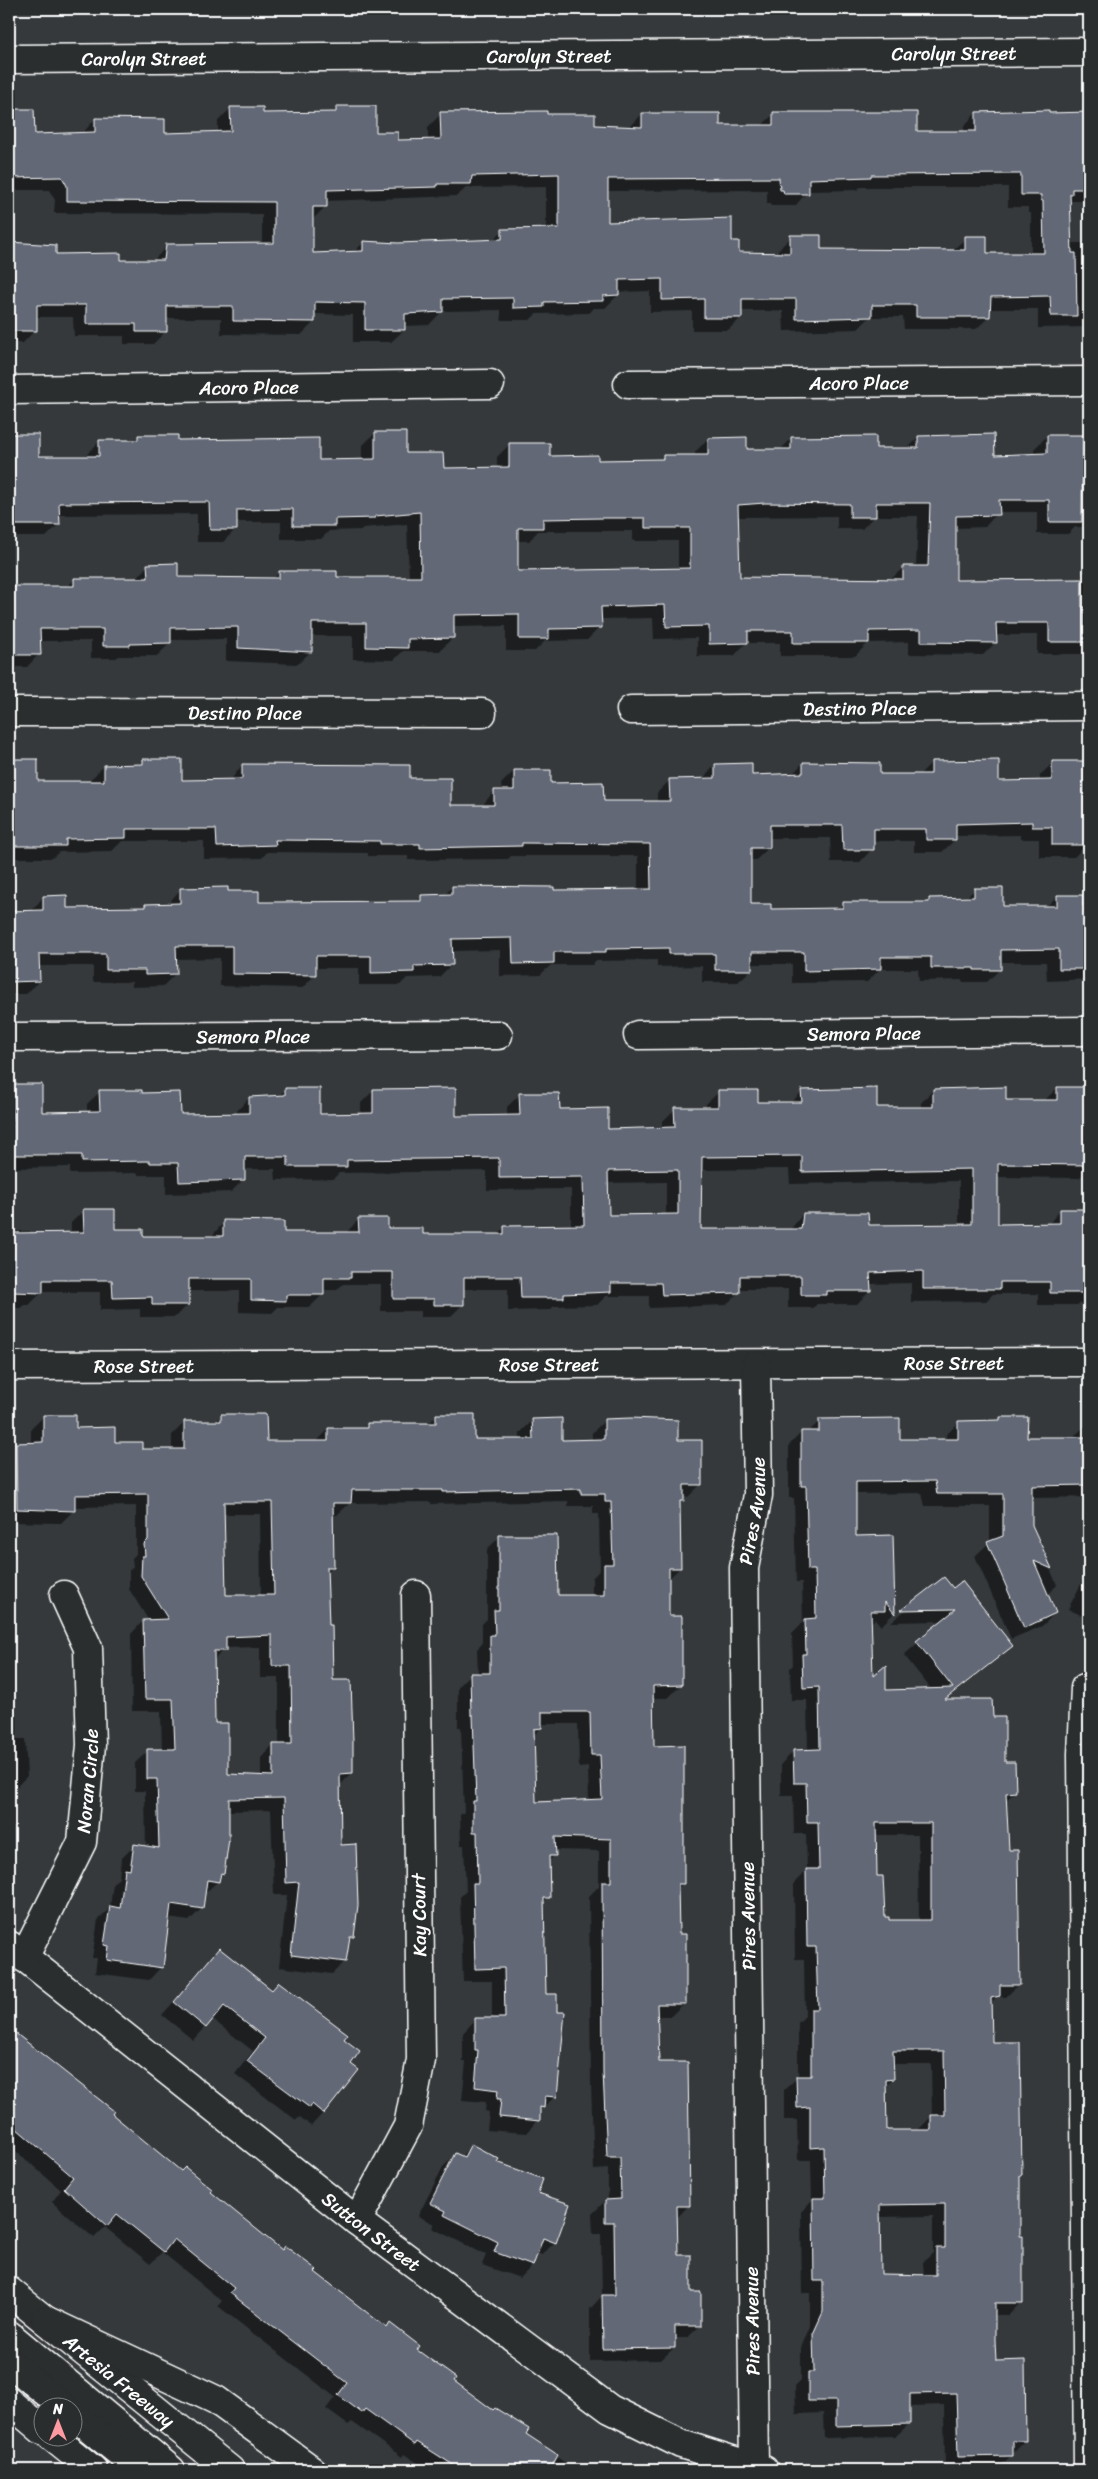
<svg xmlns="http://www.w3.org/2000/svg" width="1098" height="2479" viewBox="0 0 1098 2479" font-family="Sriracha,sans-serif">
<style>
.shadow{fill:#0007;fill-rule:evenodd}
.building{fill:#626876;stroke:#fff;fill-rule:evenodd}
.lines{fill:none;stroke-linecap:round;stroke-linejoin:round}
.minor-casing{stroke:#fff;stroke-width:31}
.motorway-casing{stroke:#fff;stroke-width:31}
.minor{stroke:#2a2d2e;stroke-width:28}
.motorway{stroke:#2a2d2e;stroke-width:28}
.labels{text-anchor:middle;dominant-baseline:central;stroke-width:4;stroke-linejoin:round;paint-order:stroke}
.street-label{font-size:19px;fill:#fff;stroke:#2a2d2e}
</style>
<rect width="100%" height="100%" fill="#35393c"/>
<filter id="ink" filterUnits="userSpaceOnUse"><feTurbulence type="fractalNoise" baseFrequency=".02" numOctaves="2"/><feDisplacementMap in="SourceGraphic" scale="10" xChannelSelector="R" yChannelSelector="G"/><feConvolveMatrix kernelMatrix="1 2 1 2 8 2 1 2 1" color-interpolation-filters="sRGB"/></filter>
<g filter="url(#ink)">
<path class="shadow" d="M38,9h41l-4,3 -37,1z
M348,9h40l-2,2h-38z
M231,108l31,6h69l6,-6 38,25 21,8h32v-14l13,-13 104,1 49,12 35,1 13,-14 77,12h42l13,-12 142,18h48v-6l12,-13 113,1v87h-20l2,42h18v84l-51,1v-19h-49v8l-13,12h-72l-1,-12h-33l-12,12 -74,2 -1,-20h-42v7l-13,12h-36v-19l-42,1v-21l-32,1v3l-13,13h-11l-5,5 -53,1 -6,6h-29v-10l-59,1 -13,14 -25,1v4l-13,12h-38v-27l-39,-1v8l-13,13 -80,-1v-16h-55v13l-13,13h-29v-8h-50l-1,-19h-38v13l-12,13h-14v-99h30v2l15,9 65,6h34l14,-15 95,-1v-31l-208,-1 1,-13 -6,-10h-40v-79l24,-1 1,25 48,-1 13,-15 69,15 54,-2v-11zM546,187v43h-43l-11,11 -94,3 -35,-1 -10,10 -41,1v-34l13,-13v-6l132,-5 9,-8zM860,187h148v20h20v6h3v41h-45l-20,-16 -13,12h-133l-29,-13 -13,13v4l-40,-1 -8,-10 -123,-20v-32l160,-1v13h4v3h24l13,-15 49,-1z
M375,433l30,22 37,15 55,-1v-12l13,-13 38,14 49,3 63,-1 4,-3 31,-1v-4l13,-13 37,11h35l12,-12 82,12h32l13,-13 75,19 41,-1 -1,-6 13,-13 42,-1v92h-14l-7,7h-31v-22h-39l-13,15 -30,1v53h127v-6l7,-7v86h-52v-19h-42l1,7 -13,13 -74,-1v-12l-41,1 -13,13h-75v-13h-34l-12,13h-37v-18l-43,1 -1,-21 -53,1v8l-13,13 -42,1 -10,10h-29v-25l-54,1v11l-12,13h-37l-9,9 -41,-1v-23h-42v15l-13,13 -72,-3v-22l-56,1v3l-13,13h-38l-3,2h-25v-17h-52v13l-12,13h-18v-79l58,-1 7,-7h61l13,-15 29,13 96,1 7,-7 56,6h73l-2,-54 -44,4 -2,2 -32,1 -8,8h-40v-17h-45v7l-13,13h-26v-28l-139,1v10l-12,12h-37v-102h28v22h50v-3l13,-13h34l5,-5 178,25h45v-15zM837,516v13h25l12,-13h44l-2,52h-13l-13,12 -151,-2 -2,-61zM538,531h95v10h45v28l-162,3v-31h13z
M9,760l27,1v21h55v-3l13,-13h34l5,-5 37,21 50,-1 12,-16 167,14 41,28 32,-1 12,-15h8l-1,-7 13,-13 89,31h54v-9l13,-13h32l13,-15 36,11 40,-1 12,-12 76,12h40l12,-12 67,19 42,-1v-6l13,-12 36,-1v73h-2v9l-13,13h-35v-18h-19v-4l-65,1v4l-13,12h-28v-11h-42v8l-12,13h-29l-1,-24h-61v9l-13,13h-7v45l21,5 68,-1 6,-6h81l4,-4h36l9,-9 28,17h44l11,-11 32,-1v84l-42,2 -1,-19h-47v8l-12,12h-25v-2l-43,1 -1,-12h-38l-13,13 -75,1v-19h-41v6l-13,12h-36v-16l-45,1v-7l-62,1 -3,4h-41l-11,10 -40,1v-26l-49,1 1,13 -13,13 -32,1 -7,7h-41v-17h-44v7l-13,13 -82,-2v-28l-44,1v14l-13,13 -31,1v-5h-39v-16h-55l1,15 -13,13h-17v-82h22l12,-15 23,12 77,-1 2,-3h22l13,-15 47,2 31,11 158,-1 6,-5 22,-1 8,-9 101,4 85,-1v-34h-127l-3,3 -100,1v-4h-40v-3l-101,-1 -5,6 -58,1v-18h-82l-10,10 -53,1 -7,6h-43z
M11,1086h30v27h46v-9l13,-12 40,2 40,21 57,-1v-3l12,-13 29,-1 8,-8 33,26 42,-1v-11l13,-13 81,28 52,-1v-10l13,-13 87,36 55,-2v-6l13,-13 31,-1v-4l13,-12 37,11h34l12,-11 74,17h45v-6l12,-13 71,11h40l13,-13h32v87h-7l-3,3 -82,-1v49l51,-1 12,-15 29,4v89h-9l-3,2h-39v-11h-45l-7,7 -75,1v-19l-42,1v7l-12,13h-40l-4,4h-25v-19h-49v3l-13,13 -77,3v-12h-43l-9,9 -43,1 -4,4 -42,1v-22h-45v15l-13,13h-29v-6h-40v-27h-38l-6,6h-14v4l-13,13h-32l-6,6 -33,-1v-21h-51v14l-13,12h-35v-8l-40,1v-18h-58l-13,13h-5l-3,3h-12v-77h21v3h41v-11l13,-13 30,20 28,7h69l13,-15 59,12 63,-1 13,-14 28,10 35,6h75l7,-7 67,-2v-37l-84,1v-19l-148,2 -6,6 -57,1 -1,-11h-31v10l-13,13 -65,2v-19h-28v-2l-68,1v-7l-61,1v-80zM789,1169l1,15 169,-3v45h-92l-64,-12 -13,16h-90v-60zM666,1182v33l-59,1v-33z
M44,1416l70,27 27,7h31v-15l13,-13h30l7,-6 43,26h51l13,-13h34l5,-5h60l8,-8 38,25h46v-8l13,-13 28,21 31,-1v-7l13,-13 72,21 24,43 -13,13h-5l-4,7 1,64 -13,12v37l14,68 -13,13h-16l1,49 29,137 -5,6v45l7,68 -13,13h-15l2,47 31,142 -13,14 1,37 23,70 -13,12h-13v10l-13,12 -71,1v-52l12,-13 -1,-62h-8l-1,-20 13,-13h3v-32l-14,1 -3,-85 -2,-189 10,-10v-35l-45,-1 1,5 -7,7 1,35 -6,6 1,92 12,101 -17,15 -1,9 -12,13 -39,-3 2,-18 -4,-1 1,-9 -24,-2 4,-38h-3v-29l12,-13h17v-39h-29l-3,-84 6,-6 -2,-46h-3l-1,-30 4,-3 -3,-85h-3v-40l13,-13h7l-1,-25 5,-5v-20l5,-5v-70l13,-12 57,59h35v-18l8,-8 -1,-56h-6v-8h-25v-5l-137,3v-2l-81,1 -13,12h-5l1,51 -7,7 5,109 21,91 -13,13 1,61 13,90 -5,5 -3,19 -13,13 -53,-7 8,-72h-13l-3,-85 -43,1 -5,62 -5,8 -14,13 -2,14 -13,13 -21,-3 -7,49 -12,13 -54,-7 2,-15h-5l6,-38 12,-12 3,-25 6,-5 2,-19 13,-13 12,1 -1,-56h-10v-28l13,-12h14l-1,-40h-29l-1,-77 12,-13h6l-20,-32v-19l4,-3 -1,-9 4,-4v-48l-62,1v3l-13,13 -52,-1v-78h22v-15zM223,1514h37l1,82 -36,1zM260,1647v31h19v67h-6l-12,13v18l-34,-1 -13,-50 -1,-63 11,-14zM541,1724h37l1,44 9,-1 1,34 -55,2 -1,-67 8,-8z
M1001,1418l25,21h48v-3l15,-13v74l-58,1v27l26,60 -10,10 8,18 -13,13 -31,13 -36,-83 15,-14v-36h-65l-3,-13 -67,1v43h36l2,77 -12,12 -6,-7 -4,4v55l14,13 46,-2 -27,-34 39,-34 -52,1 53,-43 67,67 -66,54 46,18 24,74 -10,9 3,51 11,132 -13,13h-9l-7,8 1,38 30,132 -3,3 3,124 -12,13h-15v47l31,79 -26,27 -54,1 -1,-64 -35,1v18l-13,12 -72,2 -1,-25 -27,1 -1,-28 6,-6v-32l9,-22v-33h-8l-1,-81 11,-12 -1,-40h-13l-1,-40h-13v-30l14,-13v-54l7,-7 -1,-57h-9l-1,-76 13,-13 -1,-36h-12l-1,-39h-12v-31l13,-13h14l-1,-51h-16l-1,-32 3,-3 -1,-32 11,-11 -1,-40h-6l-2,-84h-5v-53l12,-12 7,-1 12,-11 79,19h47v-5l13,-13 39,-1zM875,1835h43l1,86h-31l-5,-3 -7,-40zM892,2064h39l1,52 -13,13v3h-33l-1,-45 8,-8zM933,2216v37l-10,9 1,14 -44,-1 -1,-58z
M1089,1569v50l-21,-10z
M9,1739h16l2,37 -11,11v37l-5,6v11l-2,2z
M220,1950l51,41 78,73 -26,49 -12,13 -11,-9 -4,3 -61,-46 18,-23 -41,-32 -19,21 -31,-25z
M9,2027l4,3 -2,2 99,82 172,137 104,78 4,-4 62,57 123,88h-146l-25,-16 -2,3 -50,-35 -4,3 -22,-16 9,-12 -117,-91 4,-5 -60,-49 -12,12 -45,-37 -11,11 -42,-36 9,-12 -52,-45z
M471,2146l65,48 19,48 -13,13 -5,-2 -5,13 -12,12 -38,-13 4,-10 -54,-27 2,-4 -16,-8 25,-49 12,-12 5,2z"/>
<path class="building" d="M336,106h40v26h22v8l43,-1 -1,-27 107,-1v3h48v11l47,2v-14h78v12h53v-13h144v19h59v-19l73,-2v3l40,-1v77h-17v5h-2l2,59h4l1,63h-26l-1,-20 -59,1 -1,20h-74v-12h-44v12l-76,2v-20h-54v19h-38v-19l-42,1v-21l-43,1v15l-16,1v5l-59,1v5l-31,1v-10l-70,1v13l-38,2v16h-40v-27l-50,-1v20l-82,-1v-15h-66v26h-31v-8h-50v-19h-49v26h-28v-89l47,3v9l65,-1v7h43l2,-16 108,-1v-41l-207,-1v-15l-5,-9 -53,1v-69h25l1,25 60,-2v-14l70,1v14l66,-2 -1,-24h33v6l73,-1zM559,174v54l-57,1v10l-104,4 -35,-2v10l-50,2v-46h14v-17l110,-3v-3h34l1,-8zM1021,174v21h20v6h2l1,52h-57v-17h-22v14l-144,-1v-14h-31v18l-51,-1v-11h-7v-23l-124,4v-43l171,-1 1,12h3l1,4h25v-15l62,-2v-2z
M375,432h31v21h37l1,15 65,-1v-24h41v13l48,-1v5l65,-1v-4h45v-17l39,-1v12h44v-12l85,-1v12h42v-12l76,-2 1,21 52,-2v-18h36l-1,87h-33v-22h-50l1,15 -44,1v64l126,-1v28h3v35h-36v-19h-53l1,20 -76,-1v-12l-52,1v12h-76v-12h-45v12l-39,1v-18l-43,1 -1,-22 -64,2 1,21 -53,1v10h-30v-25l-65,1v23l-46,1v9l-42,-1v-24h-54v29l-74,-4v-21l-67,1v15l-41,1v2h-27v-17h-63l1,26h-32v-69h65v-8h74l-1,-14 31,-1v14l101,1v-7h58v6h84l-1,-65 -45,4v2l-40,1v7h-42v-17l-56,1v20h-27l-1,-28 -150,1 1,22h-51v-91h30v22h60v-16h39v-5h40v5l141,-2v22l56,-1zM765,503l85,1v13h26v-14h54l-2,63h-25v13l-163,-2 -2,-72zM603,518h42v10h45v40l-172,3v-43h25v-9z
M9,759h29v22h66v-16l39,-1v-5h39v21l60,-1v-15l168,1v13h41v27h43v-15h20v-20h37v13l52,-1 1,19h66l-1,-22 46,-1v-14l37,-1v12l51,-2v-11l77,1v11h51v-13l68,-1v21l53,-1v-19h37l-1,84h-36v-18h-20v-5l-76,2v16h-30v-11h-52v21h-31l-1,-25h-72v23h-19v56h20v5l72,-1v-6h86v-4l45,-1v-9h29v18h54v-11h26v11h2l1,63h-27v-20l-58,1v20h-27v-2h-43v-11h-50v12l-77,2v-19h-52v18h-37v-16h-46v-6l-63,1v3h-52v11l-41,1 -1,-26 -60,1 1,26 -39,1v6l-43,1v-17h-55v19l-84,-1v-28h-56l1,28 -32,1v-5h-39v-16h-67l1,27 -31,1v-71l34,-1v-14l24,-1v13l78,-1v-3l35,-1v-15l48,-1v4h31v11h10l152,-1v-6l31,-1v-8l102,1v3l97,-1 -1,-45 -128,-1v3l-102,2v-4h-40v-3l-105,-1 1,5 -59,2 -1,-18h-90v9l-60,1v7h-57z
M11,1084h31v28l58,-1 -1,-21h43v3l38,-1 1,22 68,-1v-16l36,-2v-7h35v26l53,-1v-24l83,-1v28l64,-1 -1,-22h40l1,16 48,-1v21l67,-2 -1,-20h44v-17h40v12h44l-1,-12 76,-2v19h56v-18l73,-2v13h51v-13h32v78l-91,-1v60l62,-1v-14h29v84h-39v-11h-50v7h-77v-18l-53,2 1,18h-44v4h-26v-19h-61v17l-78,2 -1,-12h-50v9l-47,2v4h-43l-1,-21h-56v28h-30v-6h-41v-27h-42v6h-27v17h-38v6l-35,-1v-21h-62v26h-37v-8l-39,1 -1,-18h-69v13l-31,-1v-59l72,-1 -1,-23h32v20h28v7h80v-16l61,1v11h75l-1,-14h30v10h35v6h81v-8l80,-1 -1,-48 -84,1v-20l-152,2v7h-59v-10h-43v23l-66,2 -1,-19h-28v-2l-68,1v-7h-70zM802,1156v16l170,-3v55l-103,1 -1,-12h-65l-2,16h-100l1,-72zM678,1170v44l-69,1 -1,-44z
M221,1414h45l1,27h61v-13h39v-5h69v-9h39v25h58l-1,-20 30,-1v22l42,-1v-20l27,-1 47,2v20h24v45h-18v16h-4l1,67h-12v48h13v69l-29,1 1,60 30,-1v139h-6l1,50h7v70h-29l1,27 1,31h29l2,144h-13l1,49h13v37h10v34h-26v22l-72,1 -1,-54h13l-1,-73h-9v-22l16,-1 -1,-42h-13l-4,-85 -1,-190h9v-43l-56,-2 1,19h-7l1,42h-6l2,96h11v18h8l-8,85 -12,-1 -1,12 -4,-1v14l-41,-4 2,-18h-4l1,-9 -23,-3 3,-37h-3v-32h30l-1,-50 -29,1 -2,-86h5l-1,-51h-4v-31h3l-3,-86h-2l-1,-42h20v-38h5l-1,-25h5v-75h58l1,60h46v-31h9l-2,-62h-6v-8h-24v-5l-138,3v-2h-91l-1,13h-18l1,64h-7l2,58h3l1,55h18l2,62v31l-13,1 1,71 15,-1 2,61 -4,32h-4l-4,25 -55,-7 8,-73 -13,1 -2,-85 -55,1v40l-5,35 -3,-1 -2,9 -12,-2 -4,29 -32,-5 -8,64 -56,-8 2,-14 -5,-1 6,-39 10,2 5,-39 5,1 4,-26 25,4 -2,-69h-10v-30h28l-2,-50h-28l-2,-79 25,-1 -27,-43 1,-20h3l-1,-12 4,-4v-46l-73,1v16l-58,-2 -1,-66 27,-1v-27h33v13l39,-1v15h27v7h42v-28h37zM224,1502h48l2,93h-48zM272,1635v31h19l1,78h-19v32l-45,-2v-51h-13l-1,-72h12v-14zM542,1712h48l1,43h9l2,44 -66,3 -2,-73 8,-1z
M1000,1417h28l-1,20h62v48l-57,1v39l20,44 -18,-8 22,52 -32,15 -37,-86 16,-6v-42h-66l-2,-13 -79,1v54l37,-1 2,79 -10,-12v9h-14l2,65 13,-11v25l67,-2 -37,-47 40,-32 -55,1 43,-33 9,11 9,-7 51,65 -68,53h47l1,18h12v45h10l1,30 -10,1 3,57h9l2,135h-20v11l-9,2 1,44h28l2,133h-2v61h3v67h-28v37l1,21 29,-1 1,81h-13v15l-55,1 -2,-64 -46,1v30l-74,2v-25h-28v-29h6l-1,-38 10,-22v-31h-9l-1,-83h12l-1,-51 -14,1v-41l-13,1 -1,-32h15v-67h7l-2,-62h-9l-1,-78h13l-1,-47h-11l-1,-39h-12l-1,-33 27,-1 -1,-62 -16,1 -1,-34h4l-1,-35 11,-1 -1,-48h-7l-2,-84h-5v-55h18v-12l81,-1v21h58v-18l42,-1zM876,1823h55v97h-42v-3h-4l-2,-41h-6zM893,2051h51l1,64h-14v15h-44l-1,-50 8,-1zM945,2204v44h-9v27l-55,-1 -1,-69z
M219,1948l53,42 7,-8 69,52 -4,5 16,12 -9,13 8,6 -35,44 -12,-10 -2,4 -63,-47 18,-23 -41,-32 -18,22 -32,-26z
M9,2028l105,83 -2,3 69,57 4,-4 28,23 -2,2 71,58 3,-4 32,24 -2,2 72,56 3,-5 30,23 -3,4 39,28 -2,3 39,29 2,-2 34,21 -3,5 32,21 -8,15h-89l-44,-28 -2,3 -50,-36 -3,4 -24,-18 9,-12 -117,-90 4,-5 -60,-49 -10,13 -47,-38 -10,12 -43,-38 9,-11 -64,-55z
M471,2144l28,15 -2,3 46,17 -5,14 32,11 -14,39 -13,-5 -10,28 -39,-14 4,-10 -54,-27 2,-4 -16,-8 25,-50 9,4z"/>
<g class="lines">
<g class="minor-casing">
<g id="minor">
<path id="s1" d="M9,59l1080,-7"/>
<path id="s2" d="M628,384l461,-3"/>
<path id="s3" d="M9,390l481,-6"/>
<path id="s4" d="M631,710l458,-4"/>
<path id="s5" d="M9,712l473,1"/>
<path id="s6" d="M638,1035l451,-4"/>
<path id="s7" d="M9,1037l489,-2"/>
<path id="s8" d="M9,1366l1080,-4"/>
<path d="M1085,1688l-3,66 6,716"/>
<path id="s9" d="M9,1945l348,276 253,188 71,35 83,26"/>
<path id="s10" d="M24,1958l58,-116 9,-97 -3,-97 -24,-53"/>
<path d="M357,2221l51,-95 13,-66 -5,-465"/>
<path id="s11" d="M754,2468l-10,-900 14,-73 -2,-130"/>
</g>
</g>
<g class="motorway-casing">
<g id="motorway">
<path id="s12" d="M9,2291l221,179"/>
<path d="M45,2320l171,80 96,70"/>
<path d="M9,2335l162,135"/>
<path d="M9,2362l54,44"/>
<path d="M9,2402l33,28"/>
<path d="M72,2414l69,56"/>
<path d="M51,2436l42,34"/>
</g>
</g>
<use href="#minor" class="minor"/>
<use href="#motorway" class="motorway"/>
</g>
</g>
<g class="labels">
<g class="street-label">
<text stroke="none"><textPath href="#s1" startOffset="945">Carolyn Street</textPath></text>
<text stroke="none"><textPath href="#s1" startOffset="540">Carolyn Street</textPath></text>
<text stroke="none"><textPath href="#s1" startOffset="135">Carolyn Street</textPath></text>
<text stroke="none"><textPath href="#s2" startOffset="231">Acoro Place</textPath></text>
<text stroke="none"><textPath href="#s3" startOffset="240">Acoro Place</textPath></text>
<text stroke="none"><textPath href="#s4" startOffset="229">Destino Place</textPath></text>
<text stroke="none"><textPath href="#s5" startOffset="236">Destino Place</textPath></text>
<text stroke="none"><textPath href="#s6" startOffset="226">Semora Place</textPath></text>
<text stroke="none"><textPath href="#s7" startOffset="244">Semora Place</textPath></text>
<text stroke="none"><textPath href="#s8" startOffset="945">Rose Street</textPath></text>
<text stroke="none"><textPath href="#s8" startOffset="540">Rose Street</textPath></text>
<text stroke="none"><textPath href="#s8" startOffset="135">Rose Street</textPath></text>
<text stroke="none"><textPath href="#s11" startOffset="958">Pires Avenue</textPath></text>
<text stroke="none"><textPath href="#s10" startOffset="191">Noran Circle</textPath></text>
<text transform="translate(419 1915) rotate(-91)">Kay Court</text>
<text transform="translate(748 1916) rotate(-91)">Pires Avenue</text>
<text stroke="none"><textPath href="#s9" startOffset="462">Sutton Street</textPath></text>
<text transform="translate(752 2321) rotate(-91)">Pires Avenue</text>
<text stroke="none"><textPath href="#s12" startOffset="142">Artesia Freeway</textPath></text>
</g>
</g>
<rect width="1098" height="2479" fill="none" stroke="#2a2d2e" stroke-width="30"/>
<rect x="15" y="15" width="1068" height="2449" fill="none" stroke="#fff" stroke-width="2" filter="url(#ink)"/>
<g transform="translate(58 2422)"><circle r="24" fill="#2a2d2e" stroke="#7f8182"/>
<path d="M0-4L9 19L0 12L-9 19Z" fill="#ff9aa2"/>
<text y="-8" font-size="14" font-weight="bold" text-anchor="middle" fill="#ffffff">N</text>
</g>
</svg>
